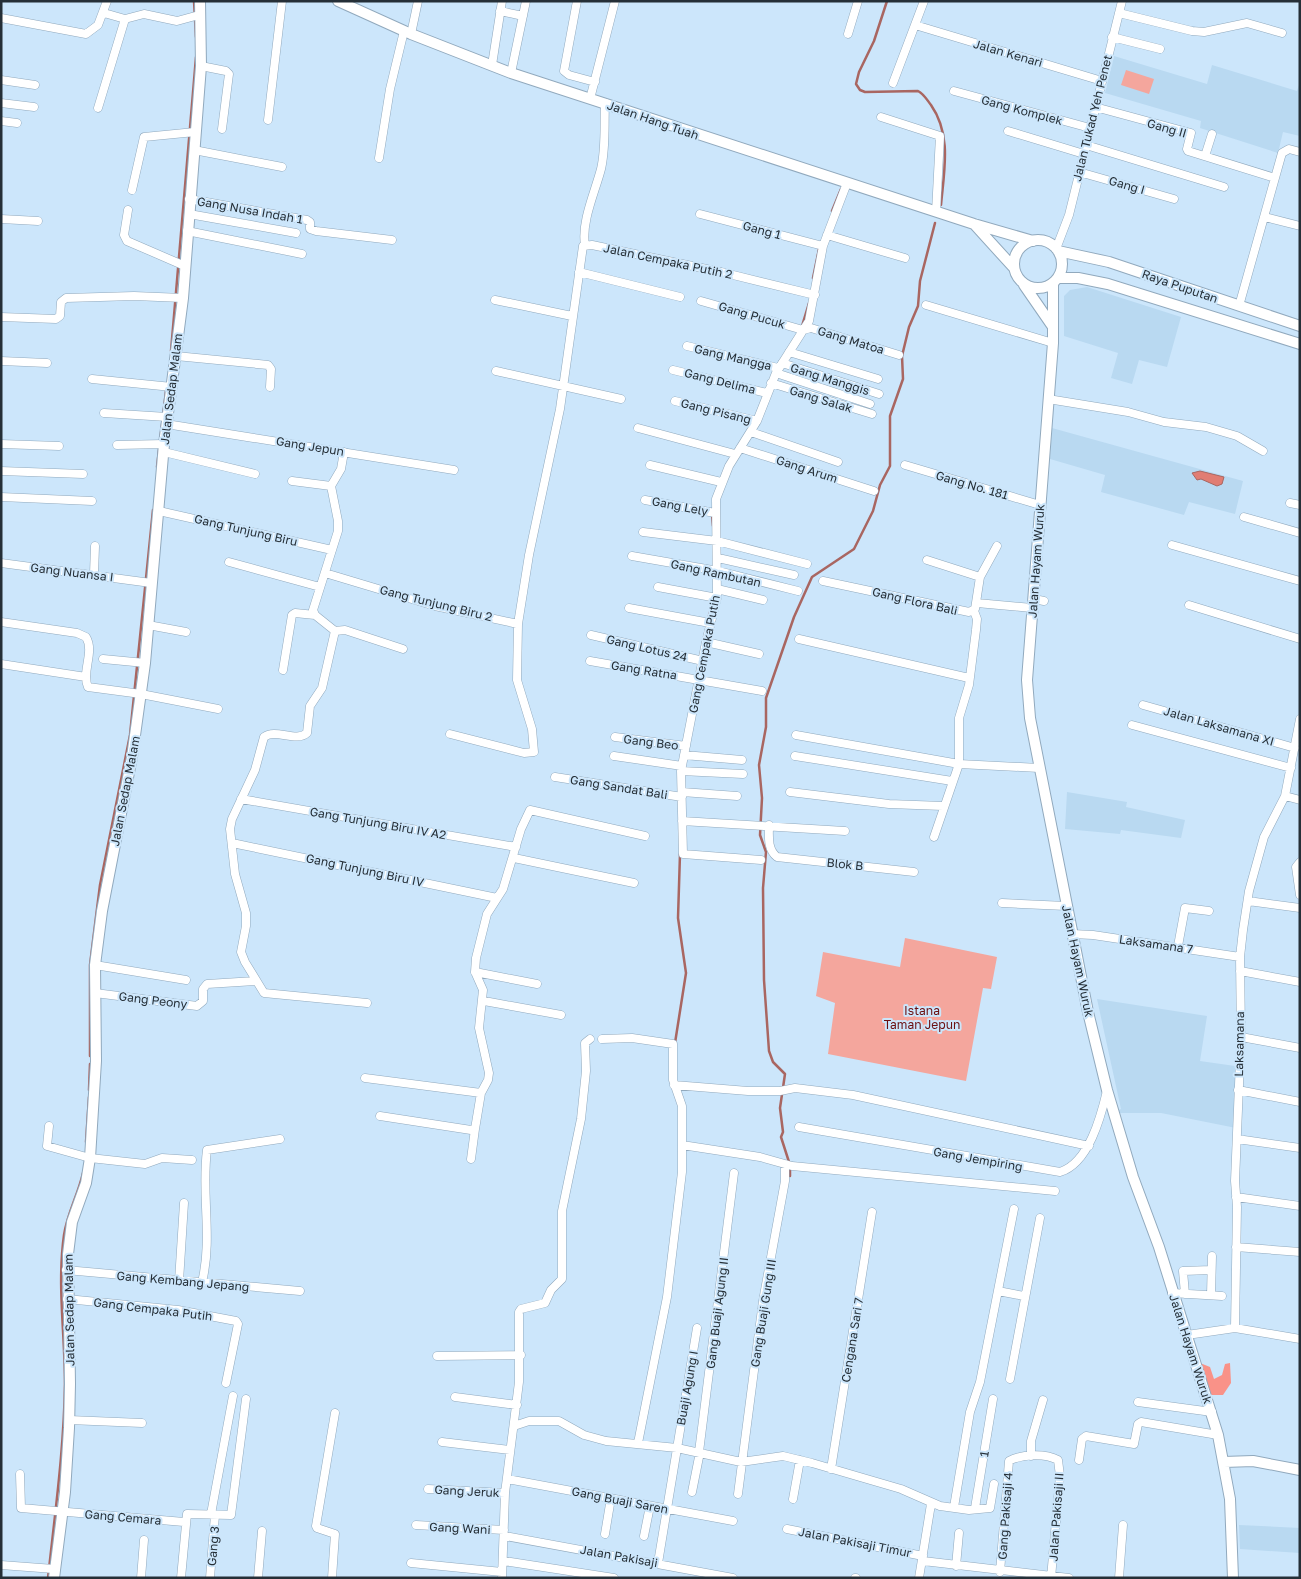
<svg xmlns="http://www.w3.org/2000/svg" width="1301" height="1579" viewBox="0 0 1301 1579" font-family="'Golos Text',sans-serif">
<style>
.built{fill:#b9d9f1}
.green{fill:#f4a69d}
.forest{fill:#f99288}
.water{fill:#e17d73;stroke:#a96661}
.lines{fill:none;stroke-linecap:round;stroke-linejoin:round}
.stream{stroke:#a96661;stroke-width:2.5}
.street-casing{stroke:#91a9bd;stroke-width:9}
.secondary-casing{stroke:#91a9bd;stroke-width:12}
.street{stroke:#fff;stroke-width:8}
.secondary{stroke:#fff;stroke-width:10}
.labels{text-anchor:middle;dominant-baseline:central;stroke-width:4;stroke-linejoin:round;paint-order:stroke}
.street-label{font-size:12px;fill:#252f37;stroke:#cce6fb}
.park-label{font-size:12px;fill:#6b0f10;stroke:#cce6fb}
</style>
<rect width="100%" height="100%" fill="#cce6fb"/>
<path class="built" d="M1114,56l93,28 5,-19 85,26 3,-9v54l-17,-4 -5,21 -78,-25 1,-7 -96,-28z
M1087,287l94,30 -14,50 -28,-7 -7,24 -21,-6 7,-25 -54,-17v-40l6,-6z
M1052,428l191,53 -8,33 -46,-12 -5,13 -83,-23 4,-17 -55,-16z
M1067,792l60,10 -1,5 59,13 -4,18 -60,-8 -1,4 -55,-5z
M1097,999l110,17 -7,45 35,5 1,62 -75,-15h-48l8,-4z
M1239,1525l61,3v25l-60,-4z"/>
<path class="green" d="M1126,70l28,9 -5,15 -28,-9z
M905,938l92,19 -6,32 -8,-1 -17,93 -138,-27 7,-51 -19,-7 7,-44 77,15z"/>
<path class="forest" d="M1200,1363l10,4 4,12 8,-4 3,-11 5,-1 1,20 -8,12h-13z"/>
<path class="water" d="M1200,471l24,6 -2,7 -5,2 -16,-7 -4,1 -5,-7z"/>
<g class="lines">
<path class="stream" d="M194,1l2,36
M887,1l-13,40 -15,31 -3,12 4,6 5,2 53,-1c6,3 9,9 13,14 21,30 13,66 10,100
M832,211l9,-22
M813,278l6,-29
M802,326l7,-23
M171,351l25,-294
M157,467l9,-76
M712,515l1,11
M708,619l3,-11
M675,1043l11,-70 -8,-55 2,-64
M90,1056v-91l10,-80 30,-150 23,-225
M89,1090l1,-26
M86,1142l3,-45
M789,1162l-8,-25 2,-5 -3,-24 5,-34 -12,-12 -4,-11 -5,-71 -1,-92 3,-36 -6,-17 2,-37 -3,-33 7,-38v-29l28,-81 18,-40 42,-28 19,-38 7,-26 10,-19v-50l13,-37 -1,-23 7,-29 9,-21 2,-25 15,-58
M790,1176v-9
M48,1578c7,-65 16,-129 17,-194 0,-50 -8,-99 -1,-149 3,-21 14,-40 19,-62"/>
<g class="street-casing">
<path id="street" d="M577,1l-13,70 5,4 26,7
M500,11l23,5
M104,13l21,6 19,-5 33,7 22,-6
M1119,13l73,18 12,1 43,-9 35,10
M1,18l85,16 12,-9 9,-24
M915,25l187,56
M411,34l7,-33
M848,34l10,-33
M1112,37l48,12
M492,65l10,-64
M201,66l25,5 3,3 -7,55
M511,73l15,-72
M1,80l34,5
M893,83l31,-82
M954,91l136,37
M590,99l25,-98
M1,103l33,4
M1095,107l96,26 -4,16 1,2 87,27
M98,108l27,-89
M881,117l59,19 -4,76
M268,120l14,-119
M1,121l16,2
M1008,131l76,23
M1086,145l138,42
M194,150l88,17
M1205,156l7,-22
M379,158l11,-69 14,-58
M1079,172l95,27
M132,190l12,-53 51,-5
M189,199l118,21 3,2v7l6,2 76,9
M128,210l-4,25 3,6 58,25
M189,214l107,19
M700,214l123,32
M1265,217l35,9
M1,219l37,2
M187,231l115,23
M827,235l78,23
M585,245c-4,-23 10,-53 16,-76 5,-21 3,-44 4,-66
M1056,249l13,-34 53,-214
M579,272l101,25
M495,300l77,16
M701,301l102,29 8,-2 88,27
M926,305l127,38
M1239,306l43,-153 7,-4 11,3
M1,317l55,2 4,-3 1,-14 5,-4 68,-2 49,2
M687,346l91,22
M789,352l89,27
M176,356l92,9 3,4 -1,18
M1,361l46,2
M782,363l97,31
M673,370l94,23
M496,371l125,28
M776,373l94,31
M92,379l80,8
M771,383l101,31
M1048,399l80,13 36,10 42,5 31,9 26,15
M675,401l82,20
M104,413l63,4
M166,424l288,46
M638,428l97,26
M751,432l87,30
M1,444l58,2
M117,445l47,-1
M740,448l134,43
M164,452l91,22
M650,465l71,17
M905,465l135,40
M1,471l82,3
M292,481l39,5 7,35v10l-25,79 2,5 20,16
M331,486l10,-17 3,-17
M1,497l91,4
M645,500l70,13
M1290,503l10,2
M159,511l173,39
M1244,517l56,16
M643,532l74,9 90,23
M1172,545l128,36
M632,556l86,15 80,20
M718,558l76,17
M927,560l53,17
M229,562l91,25
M1,563l150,20
M325,573l110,33 83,18
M94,574l1,-28
M823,581l146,31 6,-3 5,-32 17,-31
M658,587l59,11
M717,589l46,11
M1034,599l10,2
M977,603l55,5
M1189,605l111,34
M629,608l81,15
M974,611l3,8 -1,11 -7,55 -10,33v46l80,4
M1,622l76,11 9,4c9,15 -5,35 2,50l53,7 77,15
M148,625l38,7
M335,631l-13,57 -12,18 -3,27c-11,10 -31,-5 -43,4l-9,33 -23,49 -2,10 5,45 11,39v13l-5,26 4,10 19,31 103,10
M335,631l10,-1 58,19
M591,635l112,26
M799,639l170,39
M706,642l53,12
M103,659l42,4
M590,661l172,30
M1,664l85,13
M283,670l9,-55 3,-2 20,2
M1143,705l152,43
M1132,725l159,43
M450,734l74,19 10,-1 -2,-23 -15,-49 1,-56 11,-69 31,-146 23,-163 9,-1 129,27 94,23
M796,735l163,29 -25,73
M615,737l71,9
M684,755l58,5
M614,756l68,10
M795,756l157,25
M681,771l62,3
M555,777l127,20
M682,792l55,4
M790,792l99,12 54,2
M1285,796l15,4
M241,799l275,48
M682,821l163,10
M769,825c0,11 -2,24 8,32l137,15
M232,843l265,55
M514,858l120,25
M761,860l-78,-6 -2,-83 25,-129 11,-44 -1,-99 13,-33 28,-45 19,-48 33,-52 14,-75 24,-63
M1300,862l-4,5 4,28
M1248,901l52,7
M1002,903l64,3
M1072,934l21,1 147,22
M1178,946l7,-38 24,3
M95,965l91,15
M1240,971l60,11
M475,972l62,12
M95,993l102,13 6,-5v-12l4,-5 48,-3
M484,1001l77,14
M1241,1037l59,11
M602,1039l30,-1 41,6v36l9,26v66l-15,125 -29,146
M365,1078l116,15
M674,1085l74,6h32l15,-3 58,7 236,51
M1238,1090l62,12
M380,1116l91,14 4,-1 6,-36 7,-13 1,-7 -10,-45 4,-38 -8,-18 1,-14 11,-44 16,-25 18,-60 9,-19 115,26
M49,1126l-2,20 43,12 55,6 17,-6 30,2
M799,1127l261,45c29,-9 41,-56 47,-81
M1237,1139l63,9
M682,1145l78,12 32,9 263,25
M471,1159l4,-30
M1236,1197l64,9
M1236,1247l64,5
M66,1270l234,21
M179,1281l5,-78
M202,1282c11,-44 -1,-88 5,-132l73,-11
M998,1291l26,5
M1172,1293l50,3
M1185,1294l-2,-23 28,-1
M1211,1295l1,-39
M67,1299l111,11 58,11 2,3 -12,59
M1235,1328l2,-121 -2,-26 6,-144 -1,-80 3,-27 6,-39 15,-54 21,-41 15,-77
M1187,1335l48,-7 65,11
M437,1356l84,-1
M1010,1379l30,-161
M455,1397l62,8
M1138,1402l74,10
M69,1420l73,3
M514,1426l15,-5h30l25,14 22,6 71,7 64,14 42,-6 29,7 89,26 39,17 29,4 21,-2 4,-24
M442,1442l68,8
M699,1452l35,-279
M1031,1456v-15l12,-41
M1079,1460l3,-21 4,-3 48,8 4,-20 3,-2 77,13
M831,1469l41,-257
M20,1474l1,34 163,14
M507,1479l226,42
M428,1489l77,4
M692,1492l8,-40
M738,1494l25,-193 22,-120v-17
M793,1499l7,-39
M954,1507l16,-95 10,-30 34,-173
M975,1508l18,-109
M211,1514l22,-118
M416,1525l88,5
M787,1529l136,27
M605,1534l6,-36
M505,1536l228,42
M644,1536l6,-30
M504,1561l110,17
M923,1561l146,17
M411,1563l91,9
M658,1563l39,-235
M1,1565l53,4
M956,1566l3,-33
M1000,1572l9,-111c13,-7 36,-8 49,-1l2,16 -9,102
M141,1578l3,-38
M181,1578l6,-64 44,1 15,-116
M210,1578l5,-63
M258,1578l4,-47
M332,1578l3,-44 -18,-6 -1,-2 19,-113
M502,1578l3,-85 14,-111v-70l2,-3 24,-6 6,-13 11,-11v-68l19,-92 5,-48 -1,-28 5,-4
M855,1578h1
M919,1578l12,-74
M1119,1578l4,-53"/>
</g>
<g class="secondary-casing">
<path id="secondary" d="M338,1l73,33 100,39 463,151 59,17
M974,224l40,44
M1014 264a24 24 0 1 1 48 0a24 24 0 1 1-48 0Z
M1058,251l51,11 191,64
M1058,278h20l30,6 192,60
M1053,283v60l-26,337 3,38 58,294 19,78 26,87 26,70 59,188 12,64 3,79
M1024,285l29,42
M1224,1462l29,-1 47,9
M54,1578l11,-86 4,-64 1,-44 -2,-130 4,-32 14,-39 4,-25 6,-97 -1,-96 7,-54 30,-154 13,-94 19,-219 19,-146 18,-232 -1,-65"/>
</g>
<use href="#street" class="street"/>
<use href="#secondary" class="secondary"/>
</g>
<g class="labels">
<g class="street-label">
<text transform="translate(1008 53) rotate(16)">Jalan Kenari</text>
<text transform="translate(1022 110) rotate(15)">Gang Komplek</text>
<text transform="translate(1092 118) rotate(-76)">Jalan Tukad Yeh Penet</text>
<text transform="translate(653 120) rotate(19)">Jalan Hang Tuah</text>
<text transform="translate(1167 128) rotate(16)">Gang II</text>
<text transform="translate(1127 185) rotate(16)">Gang I</text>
<text transform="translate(250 210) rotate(10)">Gang Nusa Indah 1</text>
<text transform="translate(762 230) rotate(15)">Gang 1</text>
<text transform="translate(668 261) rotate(12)">Jalan Cempaka Putih 2</text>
<text transform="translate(1180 286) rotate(19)">Raya Puputan</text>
<text transform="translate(752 315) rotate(16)">Gang Pucuk</text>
<text transform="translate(851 340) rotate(17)">Gang Matoa</text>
<text transform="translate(733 357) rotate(13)">Gang Mangga</text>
<text transform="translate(830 379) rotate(17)">Gang Manggis</text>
<text transform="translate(720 381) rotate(14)">Gang Delima</text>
<text transform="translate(171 389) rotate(-83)">Jalan Sedap Malam</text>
<text transform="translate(821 399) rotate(17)">Gang Salak</text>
<text transform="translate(716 411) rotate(14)">Gang Pisang</text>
<text transform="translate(310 446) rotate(9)">Gang Jepun</text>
<text transform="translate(807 469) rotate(18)">Gang Arum</text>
<text transform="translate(972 485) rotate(16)">Gang No. 181</text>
<text transform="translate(680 506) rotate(11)">Gang Lely</text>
<text transform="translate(246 530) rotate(13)">Gang Tunjung Biru</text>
<text transform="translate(1036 561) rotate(-86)">Jalan Hayam Wuruk</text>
<text transform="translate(72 572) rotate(7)">Gang Nuansa I</text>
<text transform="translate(716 573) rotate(12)">Gang Rambutan</text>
<text transform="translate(915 601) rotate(13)">Gang Flora Bali</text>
<text transform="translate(436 603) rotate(14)">Gang Tunjung Biru 2</text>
<text transform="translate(647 648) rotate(13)">Gang Lotus 24</text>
<text transform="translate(704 654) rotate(-79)">Gang Cempaka Putih</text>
<text transform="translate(644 670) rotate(9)">Gang Ratna</text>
<text transform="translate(1219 726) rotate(16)">Jalan Laksamana XI</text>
<text transform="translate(651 742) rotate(7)">Gang Beo</text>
<text transform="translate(619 787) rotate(9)">Gang Sandat Bali</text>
<text transform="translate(125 791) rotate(-79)">Jalan Sedap Malam</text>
<text transform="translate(378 823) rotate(10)">Gang Tunjung Biru IV A2</text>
<text transform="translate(845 864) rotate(6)">Blok B</text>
<text transform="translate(365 870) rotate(12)">Gang Tunjung Biru IV</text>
<text transform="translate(1156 944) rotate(8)">Laksamana 7</text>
<text transform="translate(1078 961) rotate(78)">Jalan Hayam Wuruk</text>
<text transform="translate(153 1000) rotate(7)">Gang Peony</text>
<text transform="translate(1239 1044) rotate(-89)">Laksamana</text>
<text transform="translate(978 1159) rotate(10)">Gang Jempiring</text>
<text transform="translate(183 1281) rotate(5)">Gang Kembang Jepang</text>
<text transform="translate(153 1309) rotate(7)">Gang Cempaka Putih</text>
<text transform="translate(69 1310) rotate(-91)">Jalan Sedap Malam</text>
<text transform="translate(717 1313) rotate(-83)">Gang Buaji Agung II</text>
<text transform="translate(763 1313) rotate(-81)">Gang Buaji Gung III</text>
<text transform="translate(852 1340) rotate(-81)">Cengana Sari 7</text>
<text transform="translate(1191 1349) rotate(72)">Jalan Hayam Wuruk</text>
<text transform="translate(687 1388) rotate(-80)">Buaji Agung I</text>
<text transform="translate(984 1454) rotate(-81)">1</text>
<text transform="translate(467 1491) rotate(3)">Gang Jeruk</text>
<text transform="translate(620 1500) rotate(11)">Gang Buaji Saren</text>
<text transform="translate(1005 1516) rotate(-86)">Gang Pakisaji 4</text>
<text transform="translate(123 1517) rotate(5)">Gang Cemara</text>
<text transform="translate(1056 1517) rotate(-86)">Jalan Pakisaji II</text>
<text transform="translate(460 1528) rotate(3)">Gang Wani</text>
<text transform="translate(855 1542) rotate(11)">Jalan Pakisaji Timur</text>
<text transform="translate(213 1546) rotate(-85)">Gang 3</text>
<text transform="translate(619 1556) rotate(10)">Jalan Pakisaji</text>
</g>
<g class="park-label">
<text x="922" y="1010">Istana<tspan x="922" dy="14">Taman Jepun</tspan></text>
</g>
</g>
<rect width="1301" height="1579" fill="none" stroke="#252f37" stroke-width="5"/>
</svg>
